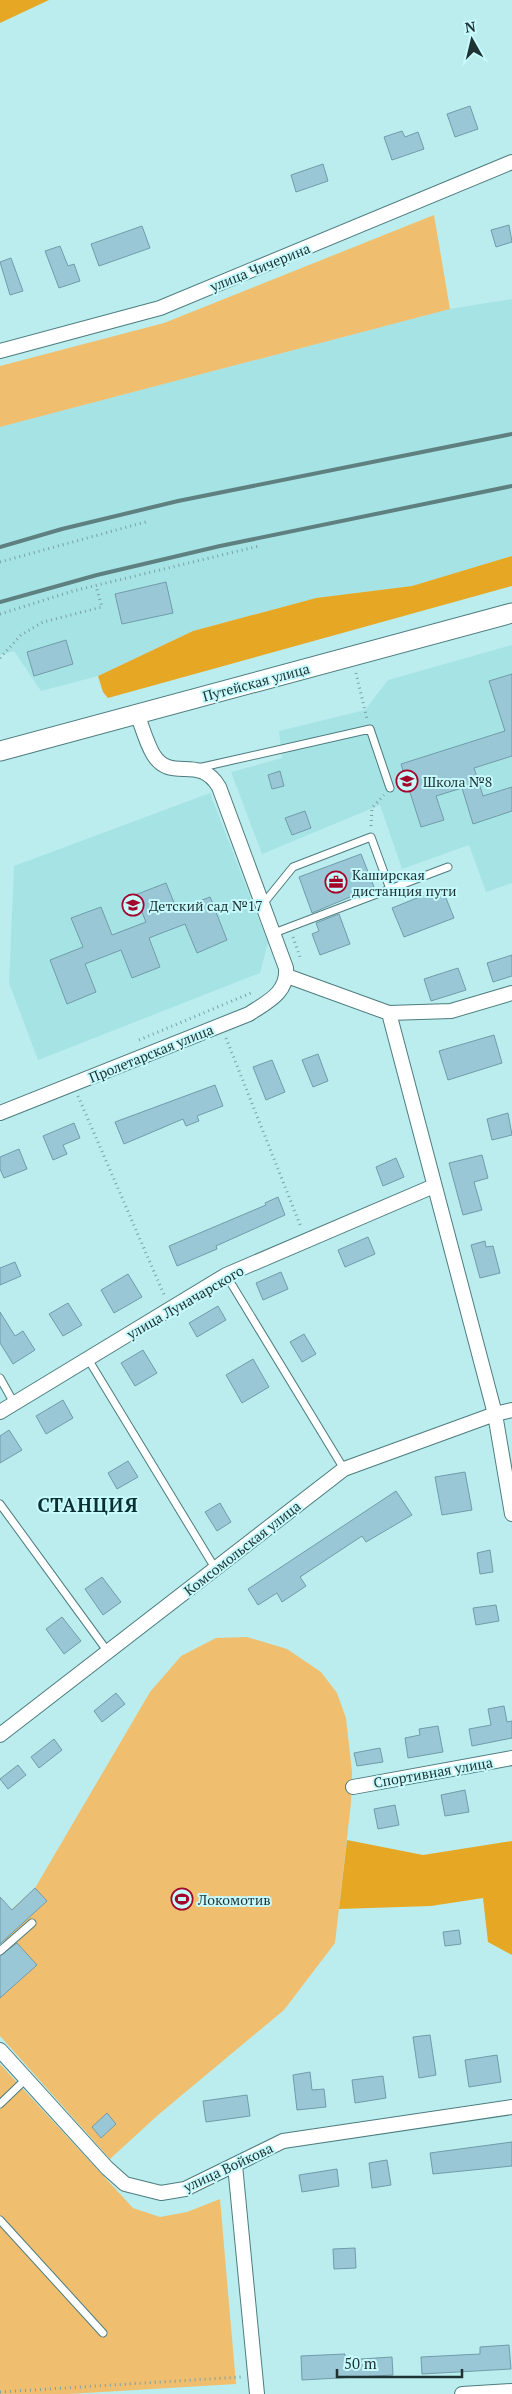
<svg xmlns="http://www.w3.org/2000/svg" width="512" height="2394" viewBox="0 0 512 2394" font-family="'PT Serif',serif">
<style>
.built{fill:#a6e3e5}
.green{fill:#efbf6f}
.forest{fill:#e6a725}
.building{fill:#9ac7d5;stroke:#719caa}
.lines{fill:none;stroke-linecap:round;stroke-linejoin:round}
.service-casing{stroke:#4d7c7e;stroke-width:9}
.minor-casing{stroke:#4d7c7e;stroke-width:16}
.secondary-casing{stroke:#4d7c7e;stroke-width:21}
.path{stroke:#7ba1a2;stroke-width:3;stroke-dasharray:1 4;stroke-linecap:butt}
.service{stroke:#fff;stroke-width:7}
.minor{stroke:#fff;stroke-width:14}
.secondary{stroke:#fff;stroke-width:19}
.rail{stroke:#5f8081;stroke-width:4}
.labels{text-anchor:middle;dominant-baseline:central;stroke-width:4;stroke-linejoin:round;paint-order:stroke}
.street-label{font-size:14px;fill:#1e3233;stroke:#c7fafc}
.poi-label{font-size:14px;fill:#1e3233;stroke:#c7fafc;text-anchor:start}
.district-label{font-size:19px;font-weight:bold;letter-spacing:1px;fill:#0b3032;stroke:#c7fafc}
</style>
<rect width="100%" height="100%" fill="#bbedee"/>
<path class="built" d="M512,299v257l-100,30 -96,12 -123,33 -95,45 -57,15 -27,-40 -14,4v-228l450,-118z
M512,645v238l-26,9 -17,-47 -67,24 -22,-64 -118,49 -31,-82 51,-14 -3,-27 86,-21 23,-30z
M210,793l58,150 -8,30 -222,87 -29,-77 5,-117z"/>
<path class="green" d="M434,215l16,94 -450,118v-61l164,-43z
M247,1637l40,12 34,23 16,21 9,25 6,54 -1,31 -16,140 -51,67 -126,105 -48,44 -110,-123v-65l17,-16 -12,-15 -5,4v-24l35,-32 115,-196 31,-36 35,-18z
M0,2064l133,144 27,9 27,-5 33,-13 16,185 -167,10h-69z"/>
<path class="forest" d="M0,0h49l-49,23z
M512,556v30l-404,112 -5,-6 -5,-16 95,-45 123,-33 96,-12z
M347,1840l76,15 89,-14v114l-24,-13 -5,-44 -52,8 -92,3z"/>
<path class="building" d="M470,106l8,23 -23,8 -8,-23z
M402,131l3,6 13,-5 6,17 -32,11 -8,-23z
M323,164l5,17 -32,11 -5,-17z
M509,225l3,17 -16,5 -5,-17z
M142,226l8,22 -51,18 -8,-22z
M60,246l8,20 6,-2 6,17 -21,7 -14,-37z
M11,258l12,33 -13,4 -10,-33z
M166,582l7,31 -51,11 -7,-30z
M66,640l7,24 -39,12 -7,-24z
M512,674v82l-38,12 9,28 29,-9v24l-39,13 -11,-36 -26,8 8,24 -23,7 -20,-63 104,-33 -16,-50z
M280,771l4,15 -12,3 -4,-14z
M305,811l6,17 -19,7 -7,-17z
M361,854l13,33 -62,26 -13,-36z
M166,883l11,27 33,-13 17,43 -30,13 -12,-29 -36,14 11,29 -28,11 -11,-28 -36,14 11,28 -29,12 -17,-44 33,-13 -12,-29 30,-11 11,28 34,-13 -11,-27z
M442,888l12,30 -50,19 -12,-29z
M339,914l11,30 -30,11 -8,-21 7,-3 -3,-8z
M512,955v21l-19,6 -6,-19z
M458,968l8,22 -35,11 -7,-22z
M494,1035l8,28 -54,17 -9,-29z
M318,1054l10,27 -15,6 -11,-27z
M272,1060l13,32 -19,8 -13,-33z
M215,1085l8,21 -26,10 2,5 -13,5 -3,-7 -59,25 -9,-22z
M508,1113l4,22 -20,5 -5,-21z
M74,1123l6,15 -17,7 4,9 -14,6 -10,-24z
M19,1149l8,20 -23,9 -4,-9v-12z
M482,1155l6,23 -14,4 8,28 -19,5 -14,-52z
M396,1158l8,19 -21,9 -7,-19z
M278,1197l7,18 -69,31 1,3 -40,17 -8,-20 97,-41 -1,-2z
M368,1237l7,17 -30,13 -7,-17z
M485,1241l1,6 7,-1 7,27 -20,5 -9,-33z
M15,1262l6,14 -21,9v-17z
M281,1272l7,17 -25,11 -7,-17z
M128,1274l14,23 -28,16 -13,-23z
M68,1303l14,22 -19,11 -14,-22z
M218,1306l8,14 -29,17 -8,-14z
M0,1312l15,24 8,-5 12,19 -22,14 -13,-21z
M304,1334l12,20 -14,8 -12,-20z
M143,1350l14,23 -22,13 -14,-23z
M253,1359l16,28 -27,16 -16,-28z
M63,1400l10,18 -27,16 -10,-18z
M9,1430l13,20 -22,13v-27z
M128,1461l10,16 -21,12 -9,-16z
M465,1472l7,38 -30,5 -7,-38z
M396,1491l16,24 -46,27 -4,-6 -62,41 6,9 -24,16 -5,-9 -19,12 -10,-16z
M220,1503l11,19 -14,9 -12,-19z
M490,1550l3,22 -13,2 -3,-21z
M102,1577l19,25 -18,13 -18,-26z
M496,1605l3,16 -23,4 -3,-17z
M62,1617l19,24 -17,13 -18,-25z
M116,1693l9,11 -23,18 -8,-11z
M504,1706l3,16 5,-1v17l-40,8 -3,-17 22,-4 -3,-16z
M438,1726l5,26 -35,6 -3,-20 15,-3 -1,-6z
M54,1739l8,11 -23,18 -8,-11z
M380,1748l3,14 -26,4 -3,-13z
M18,1765l8,10 -18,14 -8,-10z
M465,1790l4,22 -24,4 -4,-21z
M395,1805l4,20 -21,4 -4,-20z
M35,1888l12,13 -47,43v-47l12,13z
M459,1930l2,14 -16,2 -2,-14z
M17,1943l20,22 -37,33v-42z
M430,2035l6,40 -17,3 -6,-41z
M497,2055l4,27 -32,5 -4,-27z
M310,2072l2,18 12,-1 2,18 -29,3 -4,-35z
M383,2076l3,22 -31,5 -3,-23z
M247,2095l3,21 -44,6 -3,-21z
M107,2113l9,11 -15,14 -9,-11z
M512,2142v24l-79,8 -3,-21z
M387,2160l4,25 -19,3 -3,-25z
M337,2169l2,17 -37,6 -3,-17z
M355,2248l1,20 -22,1 -1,-20z
M509,2345l2,24 -89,5 -1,-17 59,-3v-7z
M345,2354v6l47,-3 1,18 -91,5 -1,-24z"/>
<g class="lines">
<g class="service-casing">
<path id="service" d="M198,768l172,-39 20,59
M263,904l30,-37 78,-30 19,52
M274,933l174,-66
M226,1275l118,194
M88,1359l127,209
M0,1378l14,25
M0,1504l108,148
M0,1951l32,-28
M0,2104l26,-25
M0,2220l103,113"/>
</g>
<g class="minor-casing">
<path id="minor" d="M0,351l160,-43 352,-146
M287,976l102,37 62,-2 61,-18
M389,1013l106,401 17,100
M0,1113l249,-99c18,-12 39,-21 37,-46l-67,-181c-20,-34 -48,-3 -66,-33 -7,-12 -11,-28 -16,-40
M0,1412l226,-137 208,-89
M0,1735l344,-266 151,-55 17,-4
M353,1787l159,-29
M0,2050l107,118 18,16 36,9 24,-4 98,-48 229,-34
M235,2165l22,229
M462,2394l50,-3"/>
</g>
<g class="secondary-casing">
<path id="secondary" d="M0,751l512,-138"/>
</g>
<path class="path" d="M0,562l149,-41
M0,614l73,-23 186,-45
M0,658l21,-23 22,-13 59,-15 -6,-21
M356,673l11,46
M399,785l8,-2
M371,826l1,-18 12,-13
M293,937l7,20
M226,1038l75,189
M139,1040l112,-47
M78,1096l87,201
M0,2392l241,-15"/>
<use href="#service" class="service"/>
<use href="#minor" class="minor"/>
<use href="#secondary" class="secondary"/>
<path class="rail" d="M0,547l62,-18 116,-28 334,-67
M0,602l97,-27 123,-29 292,-60"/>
</g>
<defs>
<g id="school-ring" transform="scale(1.125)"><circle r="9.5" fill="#c7fafc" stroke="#a3052b" stroke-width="1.5"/><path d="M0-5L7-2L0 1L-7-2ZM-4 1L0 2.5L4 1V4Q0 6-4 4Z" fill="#a3052b"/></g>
<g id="office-ring" transform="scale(1.125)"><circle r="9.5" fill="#c7fafc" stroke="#a3052b" stroke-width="1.5"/><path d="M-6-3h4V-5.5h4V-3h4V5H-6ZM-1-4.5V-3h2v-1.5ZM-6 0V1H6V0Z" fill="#a3052b"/></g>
<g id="stadium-ring" transform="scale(1.125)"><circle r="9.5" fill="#c7fafc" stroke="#a3052b" stroke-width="1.5"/><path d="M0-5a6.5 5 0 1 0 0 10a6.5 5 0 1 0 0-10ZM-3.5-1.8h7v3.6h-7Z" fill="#a3052b"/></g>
</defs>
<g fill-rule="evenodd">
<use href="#school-ring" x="407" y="781"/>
<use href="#office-ring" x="336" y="882"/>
<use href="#school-ring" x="133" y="905"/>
<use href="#stadium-ring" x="182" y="1899"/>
</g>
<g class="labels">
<g class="street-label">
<text transform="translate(260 267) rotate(-22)">улица Чичерина</text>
<text transform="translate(256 682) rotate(-15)">Путейская улица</text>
<text transform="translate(151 1053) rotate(-22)">Пролетарская улица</text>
<text transform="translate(185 1302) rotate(-30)">улица Луначарского</text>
<text transform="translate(242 1548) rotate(-38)">Комсомольская улица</text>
<text transform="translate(433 1772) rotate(-10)">Спортивная улица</text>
<text transform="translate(228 2167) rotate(-25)">улица Войкова</text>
</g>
<g class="poi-label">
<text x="423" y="781">Школа №8</text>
<text x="352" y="874">Каширская<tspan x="352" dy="16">дистанция пути</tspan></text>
<text x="149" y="905">Детский сад №17</text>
<text x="198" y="1899">Локомотив</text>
</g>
<g class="district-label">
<text x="88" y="1504">СТАНЦИЯ</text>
</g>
</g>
<g transform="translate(472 40) rotate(352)" stroke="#c7fafc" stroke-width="4" paint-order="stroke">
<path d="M0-4L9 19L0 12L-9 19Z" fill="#1e3233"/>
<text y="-8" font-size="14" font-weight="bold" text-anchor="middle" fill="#1e3233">N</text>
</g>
<path d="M337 2369v8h125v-8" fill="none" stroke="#1e3233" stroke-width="2.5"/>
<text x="344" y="2369" font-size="15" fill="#1e3233" stroke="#c7fafc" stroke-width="4" paint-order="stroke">50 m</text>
</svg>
